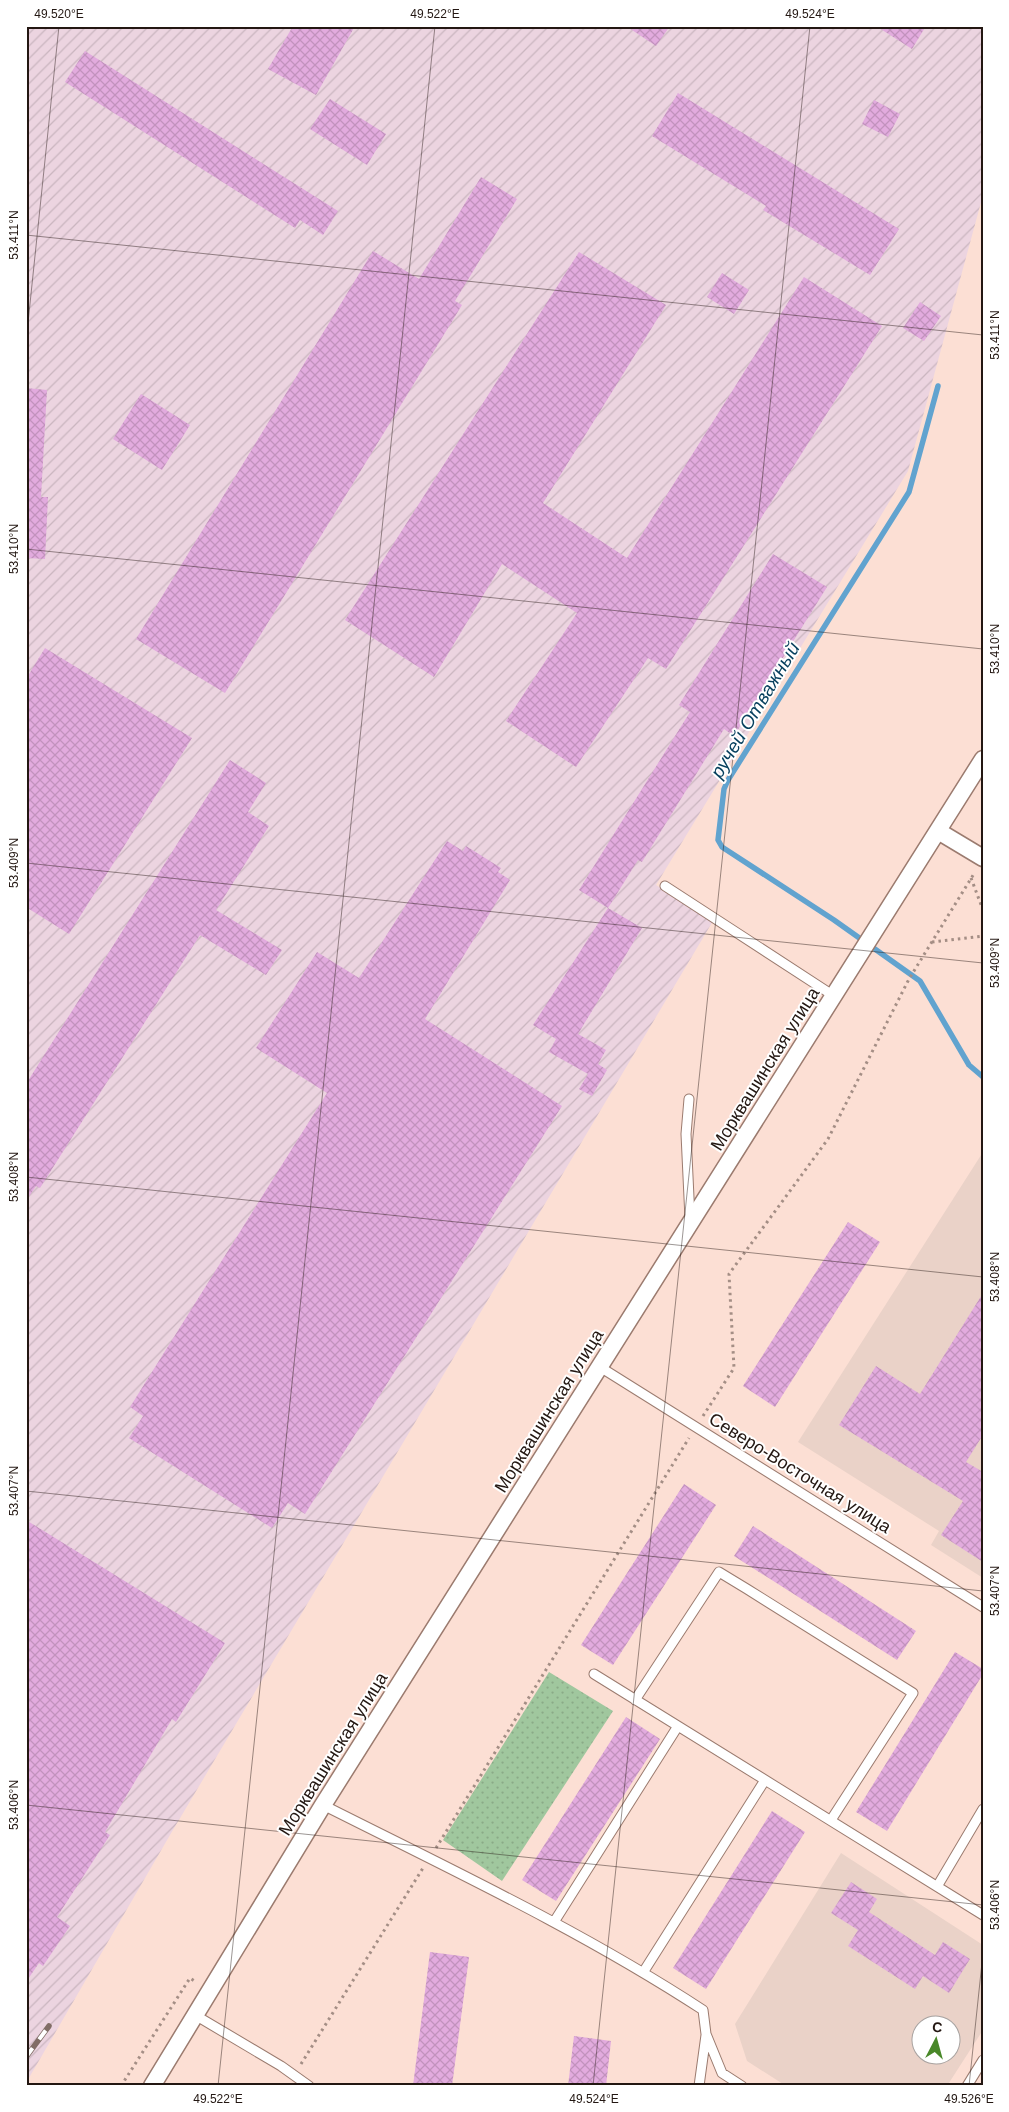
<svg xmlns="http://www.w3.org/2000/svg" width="1009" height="2112" viewBox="0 0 1009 2112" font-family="Arial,sans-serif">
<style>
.industrial{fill:url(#industrial-furrows)}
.education{fill:#ead2c8;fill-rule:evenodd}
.park{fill:url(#park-dots)}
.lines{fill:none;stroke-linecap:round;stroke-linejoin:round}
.stream{stroke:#61a3cf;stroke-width:5.5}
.building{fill:url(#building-cross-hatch)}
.service-casing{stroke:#9b7b6f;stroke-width:11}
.minor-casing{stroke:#9b7b6f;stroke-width:19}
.path{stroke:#a48e85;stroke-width:3;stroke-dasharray:2.5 4;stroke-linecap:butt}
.service{stroke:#fff;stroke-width:9}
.minor{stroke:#fff;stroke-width:16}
.rail-casing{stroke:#816d66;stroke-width:5.5}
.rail{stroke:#fff;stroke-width:4;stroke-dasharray:11;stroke-linecap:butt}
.ticks{fill:none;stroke:#231712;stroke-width:1;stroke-opacity:0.45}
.labels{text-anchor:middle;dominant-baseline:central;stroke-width:4;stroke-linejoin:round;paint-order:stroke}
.street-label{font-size:18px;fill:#231712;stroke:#fff}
.water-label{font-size:19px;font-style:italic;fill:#073f5d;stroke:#fff}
.neatline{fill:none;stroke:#231712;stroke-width:2}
.ticks-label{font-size:12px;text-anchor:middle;fill:#231712}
</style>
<defs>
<pattern id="industrial-furrows" width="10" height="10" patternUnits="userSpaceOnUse" patternTransform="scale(1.25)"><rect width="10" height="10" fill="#ecd4e0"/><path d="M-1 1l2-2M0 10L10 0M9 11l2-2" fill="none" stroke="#cab5bf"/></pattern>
<pattern id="park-dots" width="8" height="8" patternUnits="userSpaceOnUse" patternTransform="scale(1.25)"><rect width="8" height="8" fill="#a0c79e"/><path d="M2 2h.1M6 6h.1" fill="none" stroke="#8aaa87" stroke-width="1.8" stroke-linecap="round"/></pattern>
<pattern id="building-cross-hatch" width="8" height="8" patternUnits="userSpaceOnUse" patternTransform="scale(1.25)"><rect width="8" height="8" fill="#e2abde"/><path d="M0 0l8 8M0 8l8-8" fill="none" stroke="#c292bd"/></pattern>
</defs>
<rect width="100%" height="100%" fill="#fcdfd4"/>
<path class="industrial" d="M26,26h957v169l-75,276 -252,414 57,36 -543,914 -144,248z"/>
<path class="education" d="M983,1152v426l-52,-33 8,-14 -141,-89z
M841,1853l142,92v85l-36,56h-161l-39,-25 -12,-37zM922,2024h30v30h-30z"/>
<path class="park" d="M549,1672l64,39 -111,170 -59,-41z"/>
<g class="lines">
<path class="stream" d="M938,386l-29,106 -181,288 -4,9 -6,51 4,7 112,73 86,61 49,84 14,12"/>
</g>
<path class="building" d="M293,26h62l-39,69 -48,-26z
M626,26h44l-14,20z
M876,26h50l-14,23z
M85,51l253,160 -15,24 -23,-15 -5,8 -230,-146z
M678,93l221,136 -29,46 -107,-65 3,-4 -114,-70z
M330,99l56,35 -19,31 -57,-36z
M874,100l26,14 -12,23 -26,-13z
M481,177l36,22 -62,102 7,4 -237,388 -89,-54 237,-388 46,28z
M579,252l87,53 -123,198 84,55 177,-281 78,49 -216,343 -18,-11 -72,109 -70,-46 71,-108 -75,-49 -68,113 -89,-57z
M722,273l27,17 -15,24 -27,-17z
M920,302l21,14 -17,25 -21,-13z
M26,388l21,2 -6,107h7l-3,62 -19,-1z
M141,394l49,31 -28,45 -49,-31z
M773,554l54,33 -93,149 -10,-7 -82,133 -4,-2 -30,48 -29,-18 111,-178 -11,-7z
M45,648l147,90 -123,196 -43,-27v-228z
M230,760l36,23 -18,29 21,14 -53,84 66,40 -16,25 -66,-40 -160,253 -4,-2 -10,15v-117z
M447,841l16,10 3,-5 35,22 -3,4 12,8 -85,139 137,87 -257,408 -17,-11 -16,25 -143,-90 14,-22 -13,-9 197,-314 -71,-45 61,-96 42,26z
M608,908l34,20 -64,106 28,16 -8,14 9,6 -15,26 -13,-7 9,-15 -39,-22 7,-13 -23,-14z
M848,1222l32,20 -105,165 -32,-21z
M983,1293v142l-17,27 17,10v90l-42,-27 22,-34 -124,-76 37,-59 44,28z
M684,1484l32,21 -103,160 -32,-20z
M26,1520l199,123 -49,79 -4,-3 -67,113 5,3 -53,82 13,9 -27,40 -4,-3 -13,19z
M753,1526l163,105 -19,29 -163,-104z
M955,1652l28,17v5l-96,157 -31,-19z
M626,1717l34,22 -104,162 -34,-21z
M772,1811l33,21 -99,157 -33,-21z
M851,1882l26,17 -8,13 66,43 8,-13 27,17 -21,34 -26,-17 -8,13 -67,-43 10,-16 -27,-17z
M430,1952l39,5 -17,129h-39z
M574,2036l37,5 -5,45h-38z"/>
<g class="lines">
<g class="service-casing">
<path id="service" d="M665,886l169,110
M689,1099l-3,35 4,85
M600,1367l383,240
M594,1674l389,241
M635,1700l84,-128 28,17 166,104 -82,127
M323,1805c129,65 259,126 380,205l3,24 16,39 20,13
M938,1885l45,-76
M554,1922l124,-196
M644,1971l121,-191
M195,2015l86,51 28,20
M699,2086l7,-51
M967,2086l16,-26"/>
</g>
<g class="minor-casing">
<path id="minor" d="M938,831l45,27
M152,2086l171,-281 660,-1046"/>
</g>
<path class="path" d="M971,878l12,32
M932,942l51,-6
M703,1416l31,-48 -5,-94 99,-135 81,-160 66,-107
M436,1848l253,-410
M301,2064l122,-196
M121,2086l69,-108 6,4"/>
<use href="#service" class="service"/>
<use href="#minor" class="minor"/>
<g class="rail-casing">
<path id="rail" d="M26,2057l23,-31"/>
</g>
<use href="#rail" class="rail"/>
</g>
<path class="ticks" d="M26,235l957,100M26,342l33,-316M26,549l957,100M26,863l957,100M26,1177l957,100M26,1491l957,100M26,1805l957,100M218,2086l217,-2060M593,2086l217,-2060M969,2086l14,-133"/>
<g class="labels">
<g class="street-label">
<text transform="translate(765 1069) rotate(-58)">Морквашинская улица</text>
<text transform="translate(549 1411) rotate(-58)">Морквашинская улица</text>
<text transform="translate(800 1473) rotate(32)">Северо-Восточная улица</text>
<text transform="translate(333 1754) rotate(-58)">Морквашинская улица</text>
</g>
<g class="water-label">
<text transform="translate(755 710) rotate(-59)">ручей Отважный</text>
</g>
</g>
<rect width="1009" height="2112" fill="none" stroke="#ffffff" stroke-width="55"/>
<g transform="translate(936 2040) rotate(6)"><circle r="24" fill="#ffffff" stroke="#a7a2a0"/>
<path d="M0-4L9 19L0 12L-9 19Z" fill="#498829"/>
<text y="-8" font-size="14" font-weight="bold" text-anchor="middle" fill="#231712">С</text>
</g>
<rect x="28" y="28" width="954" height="2056" class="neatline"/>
<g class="ticks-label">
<text x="59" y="18">49.520°E</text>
<text x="435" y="18">49.522°E</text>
<text x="810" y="18">49.524°E</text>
<text transform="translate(14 235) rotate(-90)" y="4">53.411°N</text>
<text transform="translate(995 335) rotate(-90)" y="4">53.411°N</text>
<text transform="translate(14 549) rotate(-90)" y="4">53.410°N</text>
<text transform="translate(995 649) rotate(-90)" y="4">53.410°N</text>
<text transform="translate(14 863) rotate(-90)" y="4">53.409°N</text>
<text transform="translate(995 963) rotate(-90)" y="4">53.409°N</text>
<text transform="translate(14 1177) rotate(-90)" y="4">53.408°N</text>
<text transform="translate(995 1277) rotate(-90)" y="4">53.408°N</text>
<text transform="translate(14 1491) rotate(-90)" y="4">53.407°N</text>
<text transform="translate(995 1591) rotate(-90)" y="4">53.407°N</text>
<text transform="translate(14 1805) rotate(-90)" y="4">53.406°N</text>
<text transform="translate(995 1905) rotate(-90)" y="4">53.406°N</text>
<text x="218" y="2103">49.522°E</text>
<text x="594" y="2103">49.524°E</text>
<text x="969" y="2103">49.526°E</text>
</g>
</svg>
